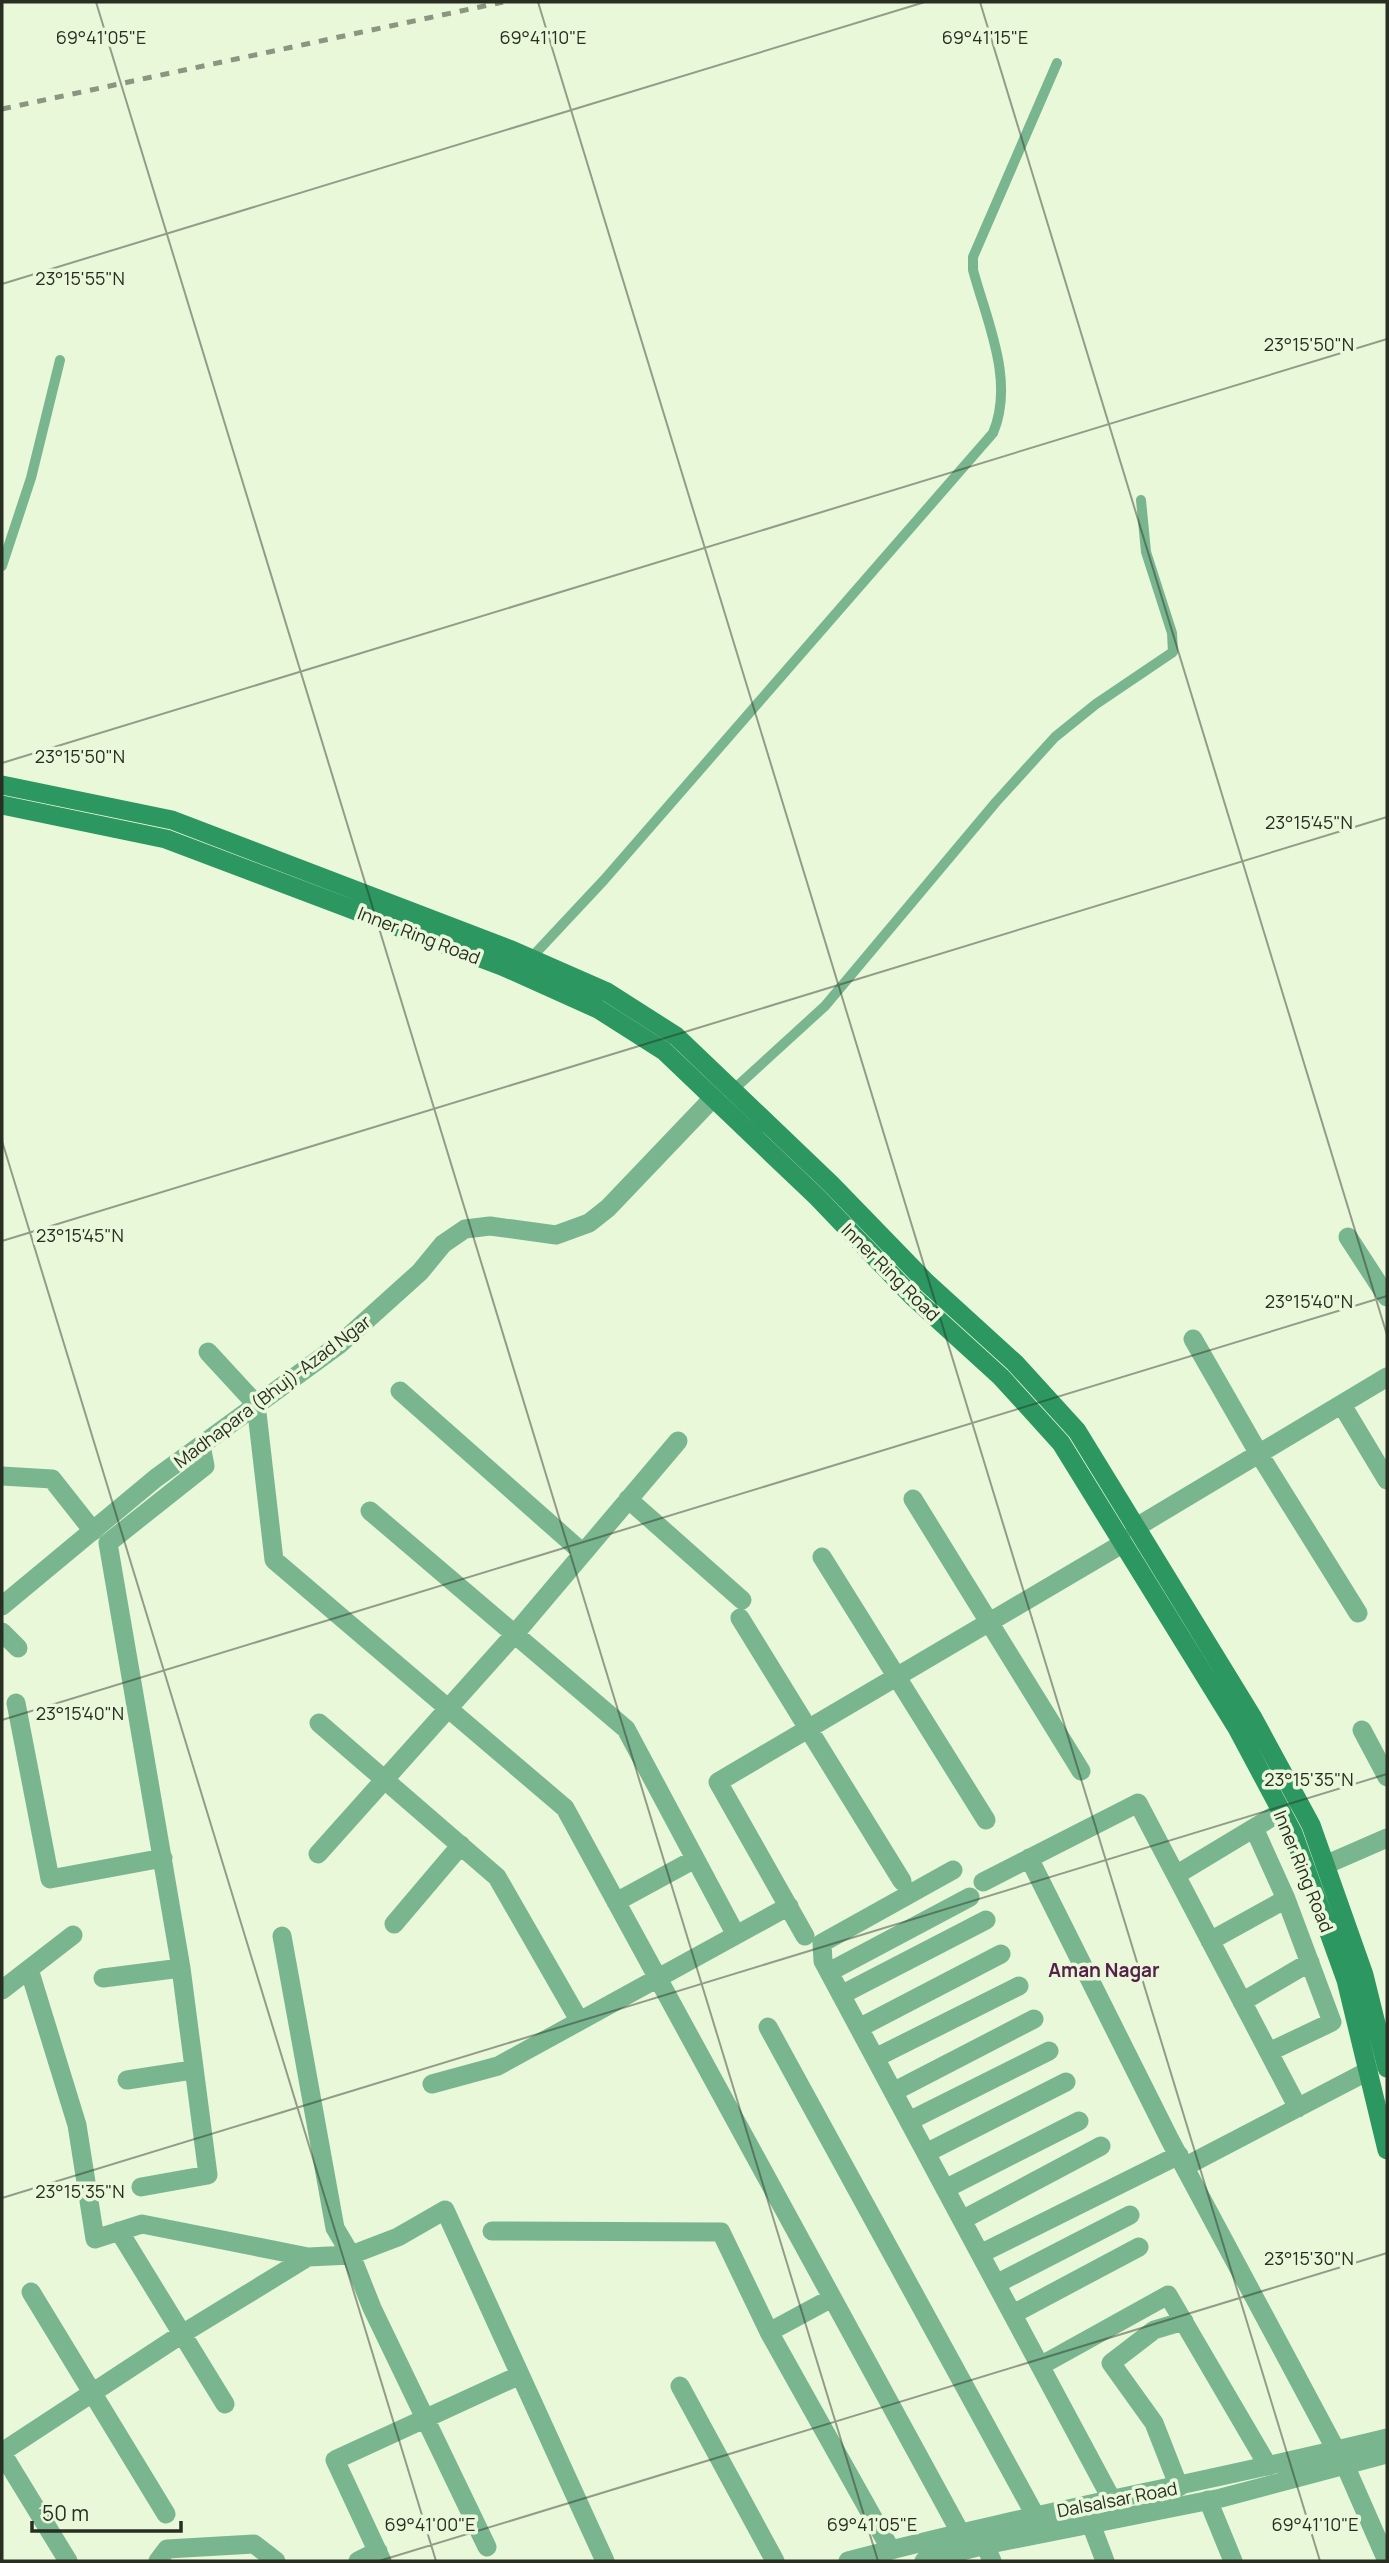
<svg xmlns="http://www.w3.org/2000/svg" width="1389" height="2563" viewBox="0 0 1389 2563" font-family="Manrope,sans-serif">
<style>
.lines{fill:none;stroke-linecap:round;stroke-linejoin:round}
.service{stroke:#79b690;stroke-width:10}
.minor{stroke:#79b690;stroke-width:19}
.tertiary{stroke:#79b690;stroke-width:19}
.secondary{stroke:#2c9761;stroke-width:19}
.rail{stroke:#8b9580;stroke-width:5;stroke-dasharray:9 9;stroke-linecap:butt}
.ticks{fill:none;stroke:#292e23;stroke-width:2;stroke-opacity:0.45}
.labels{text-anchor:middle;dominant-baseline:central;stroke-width:7;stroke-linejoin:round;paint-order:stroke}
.street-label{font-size:18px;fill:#292e23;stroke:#eaf8da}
.neighbourhood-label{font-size:19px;font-weight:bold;fill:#57204b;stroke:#eaf8da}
.ticks-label{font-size:18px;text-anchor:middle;fill:#292e23;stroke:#eaf8da;stroke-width:7;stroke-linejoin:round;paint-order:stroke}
</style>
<rect width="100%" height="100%" fill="#eaf8da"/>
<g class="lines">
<path class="service" d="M2,566l29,-88 29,-118
M531,958l73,-78 389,-447c22,-52 -6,-111 -20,-163v-13l84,-194
M733,1090l92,-84 171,-204 59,-65 41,-33 77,-52 -1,-19 -26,-81 -5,-52"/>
<path class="minor" d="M1348,1237l39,60
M1193,1339l66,115 99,159
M208,1352l48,52 18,156 291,248 395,724
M400,1391l183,162
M1342,1405l45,75
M2,1476l50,3 41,52
M628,1499l114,101
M913,1499l168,272
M370,1511l256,218 110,206
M1135,1528l252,-151
M822,1557l164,263
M740,1618l162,263
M2,1632l16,16
M16,1703l34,176 113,-21
M319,1723l178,154 82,143
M1362,1730l25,47
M1254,1828l32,71 46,123 -63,30
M318,1854l195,-218 165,-195
M1029,1858l141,282 166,310
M1325,1865l62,-27
M953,1870l-131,73 1,18 289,539
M1176,1875l106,-64
M983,1882l155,-79 160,305
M616,1902l79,-43
M394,1924l67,-79
M282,1936l53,292 16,27 21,53 115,239
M805,1936l-87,-154 404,-238
M1210,1941l76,-42
M29,1969l48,156 18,114 47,-15 166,33
M829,1972l141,-75
M103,1978l78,-10
M2,1990l71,-55
M841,1995l145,-75
M1242,2002l68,-40
M768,2027l267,488
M859,2028l142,-74
M875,2058l144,-72
M127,2080l65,-10
M432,2084l66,-18 291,-160
M893,2092l141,-73
M909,2121l140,-70
M926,2153l140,-71
M1186,2166l182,-95
M141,2187l67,-12 -27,-207 -73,-425 97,-77 -4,-21
M945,2189l134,-68
M962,2220l139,-74
M119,2231l106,173
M492,2231l229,1 48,100 122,218
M980,2254l199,-99
M996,2284l134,-69
M31,2292l135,222
M1013,2314l126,-67
M769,2332l63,-34
M1040,2366l128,-71 100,171
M680,2386l95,175
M2,2452l180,-118 126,-77 43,-2 47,-18 47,-27 160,351
M2,2453l66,108
M1345,2465l42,96
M1179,2487l-25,-64 -43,-60 43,-33 30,-9
M1208,2500l25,61
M1091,2524l14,37
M985,2545l7,16
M158,2561l9,-12 87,-5 22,17
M358,2561l20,-10
M382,2561l-47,-101 185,-85"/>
<path class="tertiary" d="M2,1606l154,-128 184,-134 80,-72 23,-28 22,-15 25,-3 66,9 33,-12 19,-15 105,-110
M848,2561c178,-47 360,-79 539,-123
M924,2561l61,-16 236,-47 166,-44"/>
<path class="secondary" d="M2,785l170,35 337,129 98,43 69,44 155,148 95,98 89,81 62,68 176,287 58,107 53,150 23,93
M2,805l164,34 336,127 96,43 66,42 153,146 95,99 89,81 60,66 176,285 56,105 53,147 41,170"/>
<path class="rail" d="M2,109l501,-107"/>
</g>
<path class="ticks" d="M96,2l782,2559M538,2l782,2559M980,2l407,1333M2,284l923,-282M2,763l1385,-424M2,1141l434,1420M2,1241l1385,-424M2,1720l1385,-424M2,2198l1385,-424M379,2561l1008,-308"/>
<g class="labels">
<g class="street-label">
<text transform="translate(419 935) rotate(21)">Inner Ring Road</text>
<text transform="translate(891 1272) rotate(45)">Inner Ring Road</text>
<text transform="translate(272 1391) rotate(-37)">Madhapara (Bhuj)-Azad Ngar</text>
<text transform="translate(1304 1871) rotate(68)">Inner Ring Road</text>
<text transform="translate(1117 2499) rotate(-11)">Dalsalsar Road</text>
</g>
<g class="neighbourhood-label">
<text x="1104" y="1970">Aman Nagar</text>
</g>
</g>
<g class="ticks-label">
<text x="101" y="44">69°41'05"E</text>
<text x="543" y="44">69°41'10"E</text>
<text x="985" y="44">69°41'15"E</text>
<text x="80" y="285">23°15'55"N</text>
<text x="1309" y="351">23°15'50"N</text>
<text x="80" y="763">23°15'50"N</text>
<text x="1309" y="829">23°15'45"N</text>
<text x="80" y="1242">23°15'45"N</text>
<text x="1309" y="1308">23°15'40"N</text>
<text x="80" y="1720">23°15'40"N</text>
<text x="1309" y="1786">23°15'35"N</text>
<text x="80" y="2198">23°15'35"N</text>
<text x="1309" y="2265">23°15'30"N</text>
<text x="430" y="2531">69°41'00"E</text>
<text x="872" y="2531">69°41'05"E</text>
<text x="1315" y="2531">69°41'10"E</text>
</g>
<rect width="1389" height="2563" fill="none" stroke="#292e23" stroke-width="7"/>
<path d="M32 2521v10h149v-10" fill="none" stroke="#292e23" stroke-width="3.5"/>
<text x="42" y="2521" font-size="21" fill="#292e23" stroke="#eaf8da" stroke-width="5" paint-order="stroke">50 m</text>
</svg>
